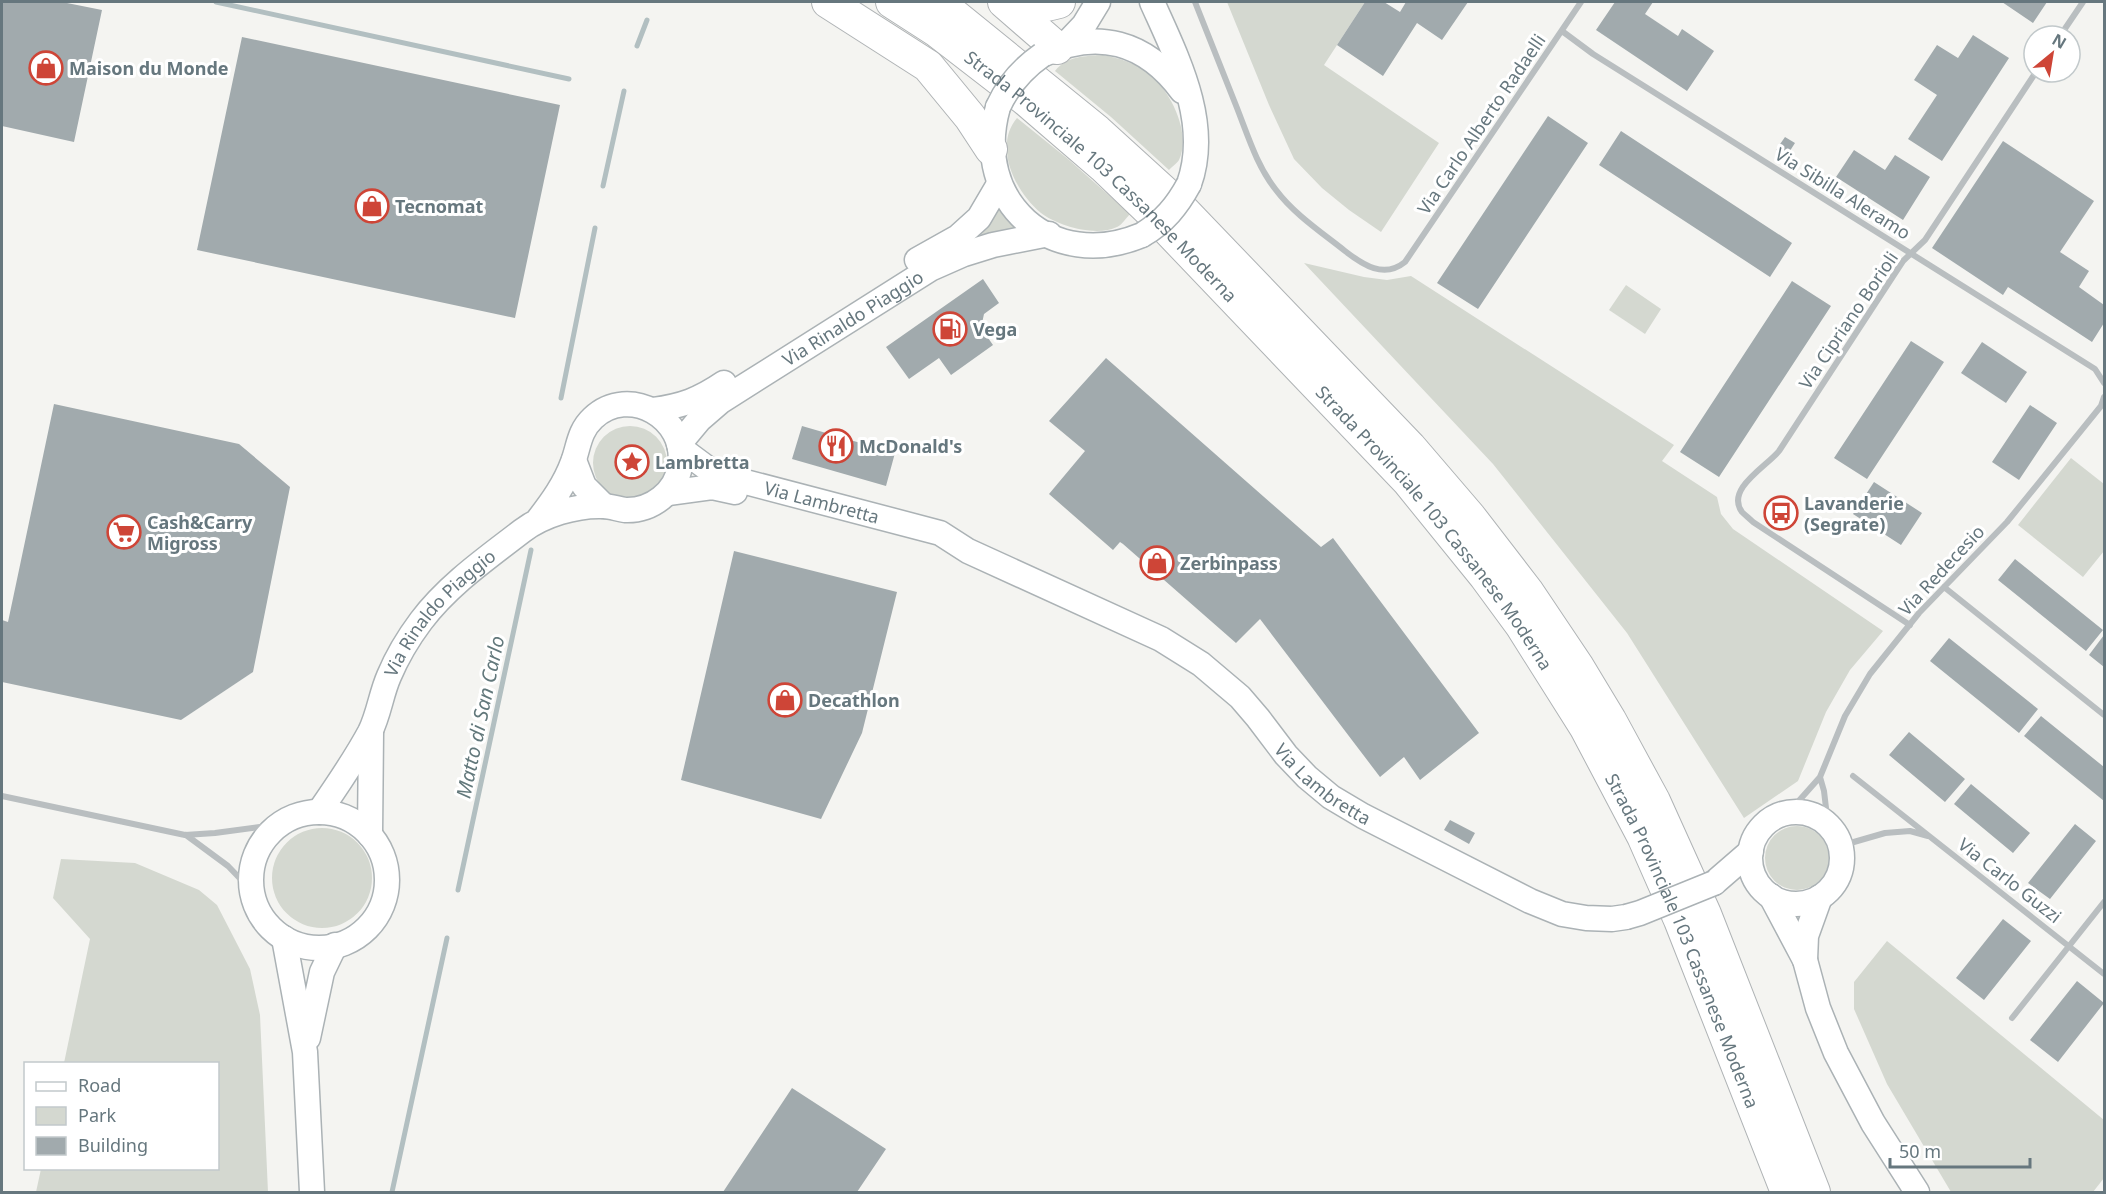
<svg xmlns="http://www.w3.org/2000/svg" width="2106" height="1194" viewBox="0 0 2106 1194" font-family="'Noto Sans',sans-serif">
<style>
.green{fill:#d4d8d0}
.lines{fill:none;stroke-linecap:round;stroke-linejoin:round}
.stream{stroke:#b2bfc1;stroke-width:5}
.building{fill:#a1aaad}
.secondary-casing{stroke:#abb2b5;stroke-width:27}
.highway-casing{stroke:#afb3b5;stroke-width:34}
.street{stroke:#b9bec0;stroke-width:6}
.secondary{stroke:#fff;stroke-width:24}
.highway{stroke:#fff;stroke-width:32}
.secondary-bridge-casing{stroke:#abb2b5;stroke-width:27;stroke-linecap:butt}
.secondary-bridge{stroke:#fff;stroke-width:24}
.labels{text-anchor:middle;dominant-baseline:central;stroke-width:6;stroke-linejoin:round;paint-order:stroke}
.poi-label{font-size:18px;font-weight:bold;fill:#66777e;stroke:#fff;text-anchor:start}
.street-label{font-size:18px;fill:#66777e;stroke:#fff}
.water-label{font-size:20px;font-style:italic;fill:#62787b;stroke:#fff}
</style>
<rect width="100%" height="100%" fill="#f4f4f1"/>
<path class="green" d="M1227,2h138l-41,63 115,78 -58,89 -32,-22 -27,-22 -28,-29 -25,-54z
M1103,55c16,3 31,8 44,17 22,16 45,60 32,88 -2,3 -7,7 -10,10l-58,-53 -56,-46c12,-15 30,-15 48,-16z
M1017,118l51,41 62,55c-4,4 -8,11 -13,13 -21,10 -59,-1 -76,-14 -26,-21 -48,-67 -24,-95z
M995,205l22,25 -48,13z
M1304,263l60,14 23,3 24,-4 263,169 -12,16 55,36 4,17 12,15 150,102 -33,39 -24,42 -28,69 -54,37 -117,-185 -134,-169z
M1626,285l35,24 -16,25 -36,-24z
M593 463a37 37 0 1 1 74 0a37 37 0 1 1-74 0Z
M2071,458l33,26v67l-21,26 -65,-52z
M1765 858a32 32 0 1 1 64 0a32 32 0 1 1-64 0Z
M272 878a50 50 0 1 1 100 0a50 50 0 1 1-100 0Z
M61,859l74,4 64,27 18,15 33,64 10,46 8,177h-232l5,-23 177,-1v-104l-154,-1 26,-124 -37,-41z
M1887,941l217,179v58l-11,14h-142l-64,-108 -33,-75v-27z"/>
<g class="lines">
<path class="stream" d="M216,2l353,77
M637,46l10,-26
M603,186l21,-95
M561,398l34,-170
M458,890l73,-340
M392,1192l55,-254"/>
</g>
<path class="building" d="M2,2h60l40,8 -28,132 -72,-16z
M1365,2h19l16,10 6,-10h62l-26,38 -25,-17 -34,53 -46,-31z
M1615,2h38l-8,12 33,22 4,-7 32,22 -27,40 -91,-61z
M2002,2h45l-14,21z
M1973,35l36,23 -67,103 -34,-22 29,-44 -23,-15 23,-35 21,13z
M242,37l318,68 -45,213 -318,-68z
M1548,116l40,27 -110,166 -41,-26z
M1621,131l171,112 -22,34 -171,-112z
M1785,137l10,6 -9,14 -10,-7z
M2003,141l91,60 -34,51 29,19 -10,16 25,18v18l-12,19 -84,-55 -5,8 -71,-47z
M1854,150l31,20 10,-15 35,22 -27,43 -67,-43z
M983,279l16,24 -15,11 -3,14 12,17 -42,30 -12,-17 -30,21 -23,-32z
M1792,281l39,25 -112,171 -39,-25z
M1911,341l33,21 -77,117 -33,-21z
M1982,342l45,30 -21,31 -45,-30z
M1106,358l215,189 12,-9 146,195 -59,47 -16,-23 -24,20 -120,-158 -24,24 -113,-99 -3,-2 -7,8 -64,-56 36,-43 -36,-30z
M54,404l185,40 51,43 -37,185 -72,48 -179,-38v-62l6,2z
M2030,405l27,18 -38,57 -27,-18z
M802,426l93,27 -9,33 -94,-27z
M1874,482l48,31 -21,32 -48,-31z
M734,551l163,41 -35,141 -41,86 -140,-39z
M2015,559l88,71 -17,21 -88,-71z
M2104,635v32l-15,-12z
M1949,638l89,71 -19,24 -89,-72z
M2041,716l63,51v34l-80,-65z
M1909,732l56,47 -20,23 -56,-47z
M1971,784l59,49 -17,20 -59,-49z
M1450,820l25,13 -6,11 -25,-14z
M2075,824l21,17 -46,58 -22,-16z
M2003,919l28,22 -47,59 -28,-22z
M2077,981l27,22 -46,59 -28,-22z
M792,1088l94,61 -29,43h-134z"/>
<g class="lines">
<g class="secondary-casing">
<g id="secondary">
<path d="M1152,2c25,56 59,121 37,182"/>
<path d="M1065,45l19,-20 14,-23"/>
<path d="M1042,55c55,-27 104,-13 140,36"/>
<path d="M998,107c-27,95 54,166 144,128"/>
<path d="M917,260l41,-23 21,-19 20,-34"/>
<path d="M653,410c29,-4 46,-10 71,-27"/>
<path id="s1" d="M679,444l20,-24 22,-19 209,-132 34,-15 29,-9 56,-11"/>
<path id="s2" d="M680,448l35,26 225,59 28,18 193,88 40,25 39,33 18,21 28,37 21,22 24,20 32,19 167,85 32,13 24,4 26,1 14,-2"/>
<path d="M574,460l10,26 20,20"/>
<path d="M668,493l44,-6 23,5"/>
<path id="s3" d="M319,812c18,-26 36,-52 51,-80 9,-18 11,-38 19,-56 8,-19 20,-39 32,-55 27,-36 66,-63 101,-90 21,-16 54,-26 81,-25 7,0 15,3 22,4 27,1 51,-18 55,-44 8,-48 -51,-82 -87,-48 -14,13 -14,28 -20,44 -8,22 -21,40 -35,58"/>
<circle cx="1796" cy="858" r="46"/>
<circle cx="319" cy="880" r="68"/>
<path d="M370,835l1,-103"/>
<path d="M1714,883l37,-32"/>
<path d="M1771,896l34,64 13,48 18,45 37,70 44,69"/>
<path d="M284,938l21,114 7,140"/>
<path d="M1805,960l1,-24 14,-39"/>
<path d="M308,1038l14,-66 13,-27"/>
</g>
</g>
<g class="highway-casing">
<g id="highway">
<path d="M828,2l100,64 42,51 21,32"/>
<path id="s4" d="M892,2l45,29 88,68 78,67 49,47 256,268 77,95 36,49 65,103 57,108 37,84 107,272"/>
<path d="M938,2l159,129 77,70 236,246 60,70 57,74 51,76 32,53 44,81 51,113 109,278"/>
<path d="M1004,2l53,46"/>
<path d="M1016,2c13,7 29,4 43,0"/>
</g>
</g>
<path class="street" d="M1195,2c14,35 28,70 42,106 11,28 20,58 39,82 18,24 45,42 69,61 18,14 39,28 60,11l176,-260
M1562,31l31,23 502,315 9,14
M2060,36l23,-34
M1944,587l160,128
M1910,625l-157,-103c-3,-3 -8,-7 -11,-10 -17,-23 25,-46 37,-61l124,-190 22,-21 111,-168
M1853,776l251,198
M1820,777l4,14 4,34
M2,796l183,39 30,-2 66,-9
M1788,813l32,-36 25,-61 25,-42 49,-61 88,-91 94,-116 3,-9
M186,835l42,31 24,25
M1840,846l45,-13 25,-2 18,5
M2012,1018l92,-116"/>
<use href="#secondary" class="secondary"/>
<use href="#highway" class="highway"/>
<g class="secondary-bridge-casing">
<path id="secondary-bridge" d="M998,107c10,-22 24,-38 44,-52
M1142,235c22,-13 35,-29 47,-51
M1626,917l14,-4 74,-30"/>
</g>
<use href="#secondary-bridge" class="secondary-bridge"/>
</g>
<defs>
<g id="shop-ring" transform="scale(1.725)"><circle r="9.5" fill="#fff" stroke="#ce4537" stroke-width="1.5"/><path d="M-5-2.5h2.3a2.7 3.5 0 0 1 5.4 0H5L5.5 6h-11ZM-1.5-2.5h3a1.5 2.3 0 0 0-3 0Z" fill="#ce4537"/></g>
<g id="fuel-ring" transform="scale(1.725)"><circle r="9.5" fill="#fff" stroke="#ce4537" stroke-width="1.5"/><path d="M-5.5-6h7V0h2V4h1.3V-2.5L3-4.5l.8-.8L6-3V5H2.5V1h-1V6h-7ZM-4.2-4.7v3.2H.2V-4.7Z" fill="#ce4537"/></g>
<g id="restaurant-ring" transform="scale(1.725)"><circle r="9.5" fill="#fff" stroke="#ce4537" stroke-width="1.5"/><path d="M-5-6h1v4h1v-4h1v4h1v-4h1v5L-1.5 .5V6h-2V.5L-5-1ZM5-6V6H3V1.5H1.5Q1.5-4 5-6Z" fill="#ce4537"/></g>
<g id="sight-ring" transform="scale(1.725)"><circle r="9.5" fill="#fff" stroke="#ce4537" stroke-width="1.5"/><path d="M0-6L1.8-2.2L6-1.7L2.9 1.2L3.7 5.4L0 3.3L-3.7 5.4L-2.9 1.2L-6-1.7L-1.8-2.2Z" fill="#ce4537"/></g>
<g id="bus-ring" transform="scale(1.725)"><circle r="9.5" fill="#fff" stroke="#ce4537" stroke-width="1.5"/><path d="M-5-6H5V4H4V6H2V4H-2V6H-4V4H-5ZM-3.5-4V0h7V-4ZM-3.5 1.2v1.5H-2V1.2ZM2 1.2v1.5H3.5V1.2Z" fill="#ce4537"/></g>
<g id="supermarket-ring" transform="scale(1.725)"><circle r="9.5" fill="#fff" stroke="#ce4537" stroke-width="1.5"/><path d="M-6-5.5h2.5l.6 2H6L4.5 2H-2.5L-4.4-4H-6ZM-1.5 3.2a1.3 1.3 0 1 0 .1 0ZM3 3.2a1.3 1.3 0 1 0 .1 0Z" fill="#ce4537"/></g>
</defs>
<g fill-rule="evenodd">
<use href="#shop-ring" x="46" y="68"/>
<use href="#shop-ring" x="372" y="206"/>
<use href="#fuel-ring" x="950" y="329"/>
<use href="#restaurant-ring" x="836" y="446"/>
<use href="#sight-ring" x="632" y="462"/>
<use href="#bus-ring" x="1781" y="513"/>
<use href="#supermarket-ring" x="124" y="532"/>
<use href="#shop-ring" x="1157" y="563"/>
<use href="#shop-ring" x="785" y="700"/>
</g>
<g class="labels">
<g class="poi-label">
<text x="69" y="68">Maison du Monde</text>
<text x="395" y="206">Tecnomat</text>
<text x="973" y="329">Vega</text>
<text x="859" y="446">McDonald's</text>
<text x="655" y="462">Lambretta</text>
<text x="1804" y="503">Lavanderie<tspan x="1804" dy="21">(Segrate)</tspan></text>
<text x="147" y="522">Cash&amp;Carry<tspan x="147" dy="21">Migross</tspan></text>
<text x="1180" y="563">Zerbinpass</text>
<text x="808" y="700">Decathlon</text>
</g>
<g class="street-label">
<text transform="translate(1481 124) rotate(-56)">Via Carlo Alberto Radaelli</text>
<text stroke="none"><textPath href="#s4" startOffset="273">Strada Provinciale 103 Cassanese Moderna</textPath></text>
<text transform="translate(1843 193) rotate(32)">Via Sibilla Aleramo</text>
<text stroke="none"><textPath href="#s1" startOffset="216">Via Rinaldo Piaggio</textPath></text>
<text transform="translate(1848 320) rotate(-56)">Via Cipriano Borioli</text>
<text stroke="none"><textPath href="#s2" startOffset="154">Via Lambretta</textPath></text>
<text stroke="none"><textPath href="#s4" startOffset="759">Strada Provinciale 103 Cassanese Moderna</textPath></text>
<text transform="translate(1941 570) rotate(-47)">Via Redecesio</text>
<text stroke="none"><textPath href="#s3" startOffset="236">Via Rinaldo Piaggio</textPath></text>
<text stroke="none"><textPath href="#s2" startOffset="741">Via Lambretta</textPath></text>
<text transform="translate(2010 880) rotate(38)">Via Carlo Guzzi</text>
<text stroke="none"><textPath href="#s4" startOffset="1245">Strada Provinciale 103 Cassanese Moderna</textPath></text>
</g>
<g class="water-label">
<text transform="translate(480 717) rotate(-78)">Matto di San Carlo</text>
</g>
</g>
<rect width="2106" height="1194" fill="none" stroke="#66777e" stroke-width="6"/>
<rect x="24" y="1062" width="195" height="108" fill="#ffffff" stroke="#c2c9cb" stroke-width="1.5"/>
<rect x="36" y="1082" width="30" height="9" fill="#ffffff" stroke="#c2c9cb" stroke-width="1.5"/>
<text x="78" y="1092" font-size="18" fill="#66777e">Road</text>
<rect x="36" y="1107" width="30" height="18" fill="#d4d8d0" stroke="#c2c9cb" stroke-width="1.5"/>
<text x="78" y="1122" font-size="18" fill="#66777e">Park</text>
<rect x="36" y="1137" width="30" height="18" fill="#a1aaad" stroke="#c2c9cb" stroke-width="1.5"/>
<text x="78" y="1152" font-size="18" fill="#66777e">Building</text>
<g transform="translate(2052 54) rotate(30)"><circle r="28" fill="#ffffff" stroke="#c2c9cb" stroke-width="1.5"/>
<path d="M0-4.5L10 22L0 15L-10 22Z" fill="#ce4537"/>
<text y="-9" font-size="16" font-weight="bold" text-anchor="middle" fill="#66777e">N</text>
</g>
<path d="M1890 1158v9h140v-9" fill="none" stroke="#66777e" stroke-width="3"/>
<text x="1899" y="1158" font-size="18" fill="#66777e" stroke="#ffffff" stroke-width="4.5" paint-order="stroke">50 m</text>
</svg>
